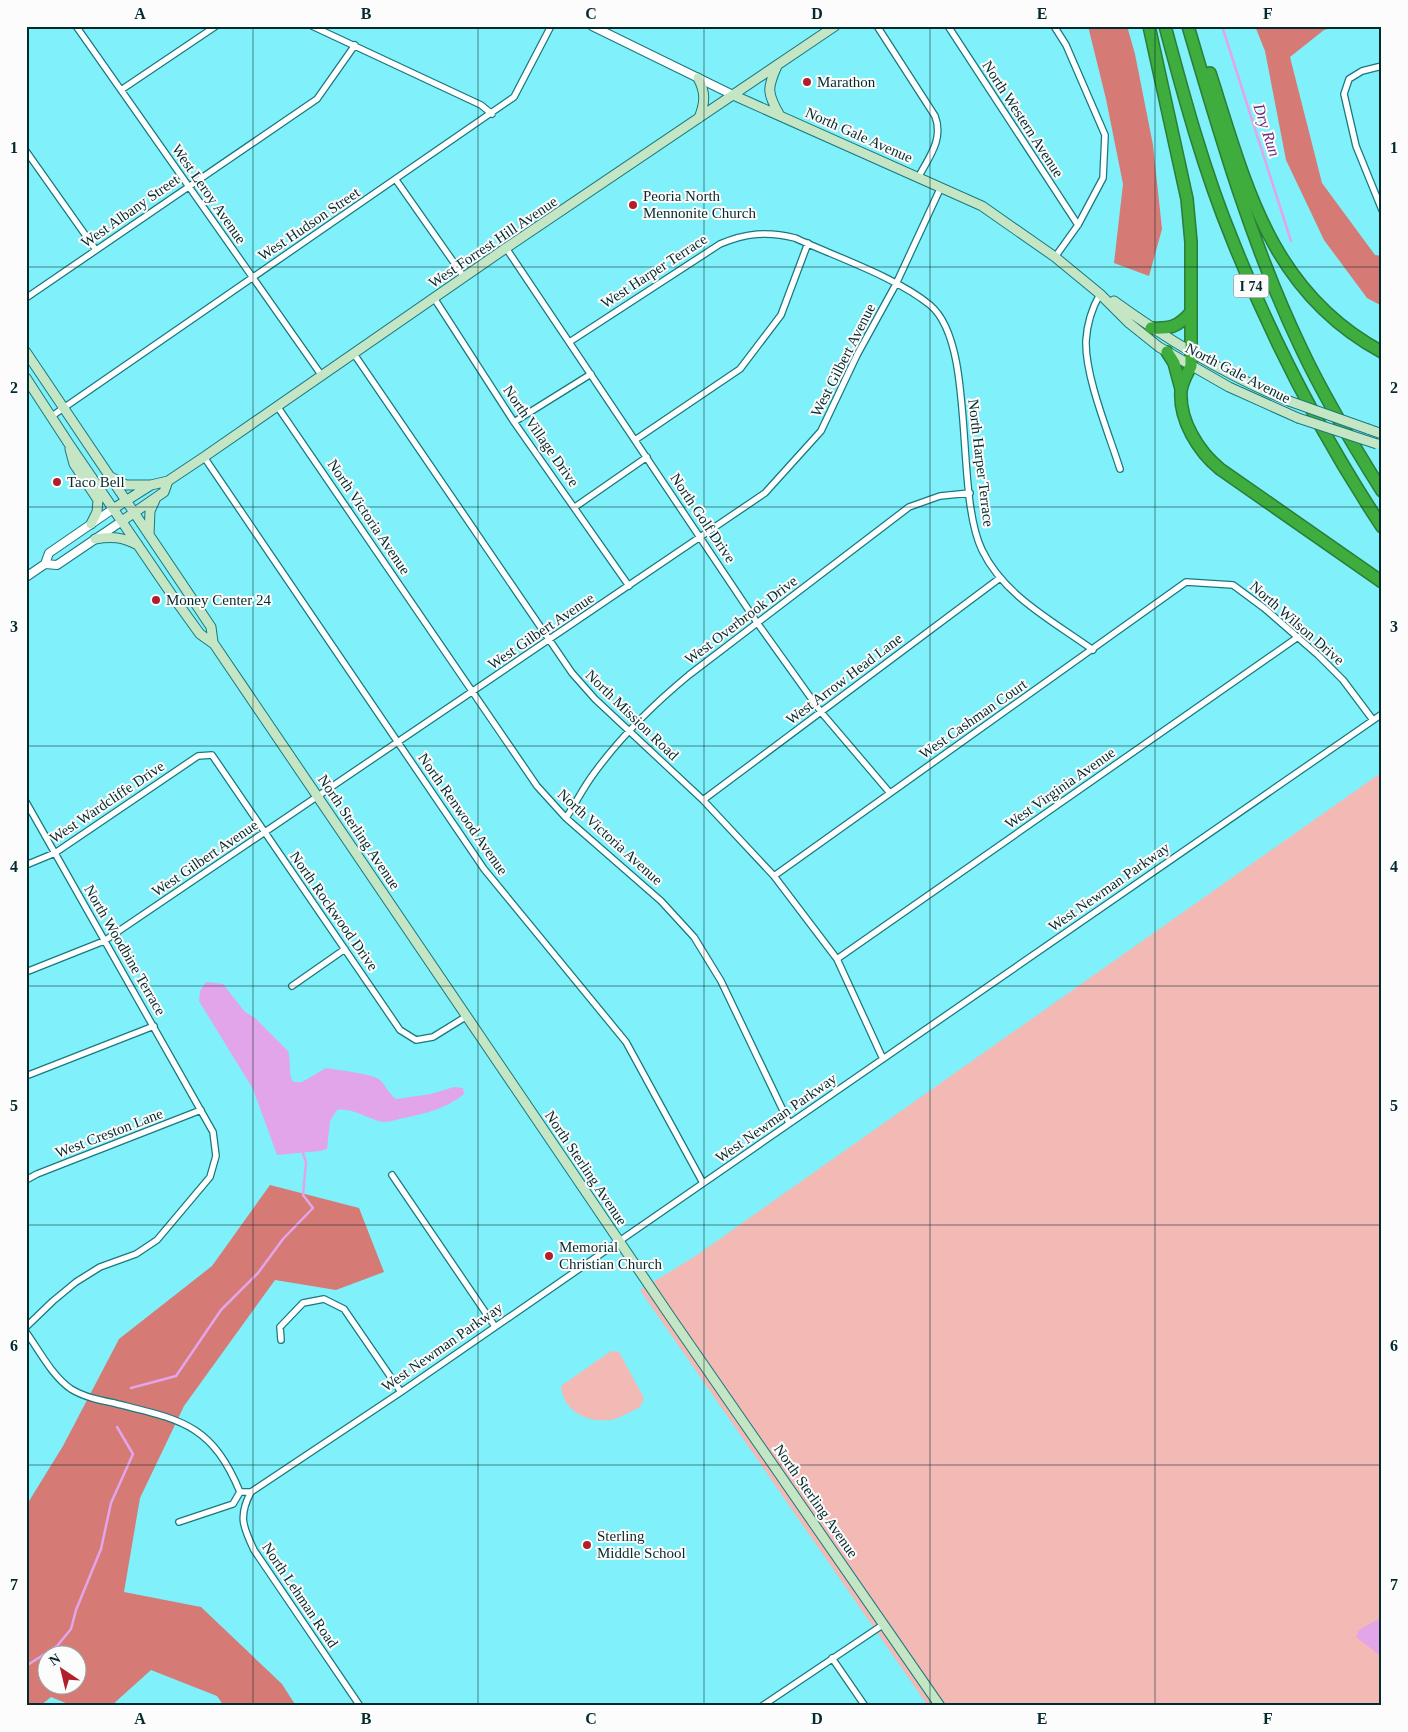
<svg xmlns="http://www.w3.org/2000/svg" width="1408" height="1732" viewBox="0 0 1408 1732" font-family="Georgia,serif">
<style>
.green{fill:#f3b9b5}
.forest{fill:#d67a76;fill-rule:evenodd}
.water{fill:#e2a5e9}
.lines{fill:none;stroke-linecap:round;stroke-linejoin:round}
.stream{stroke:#e2a5e9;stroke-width:2.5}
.minor-casing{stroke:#1a787f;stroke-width:8}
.tertiary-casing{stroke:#1a787f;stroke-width:10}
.secondary-casing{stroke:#1a787f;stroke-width:11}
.motorway-casing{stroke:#2a7e38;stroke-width:14}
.minor{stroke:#fff;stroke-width:5.5}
.tertiary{stroke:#fff;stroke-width:8}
.secondary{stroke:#c5e6c5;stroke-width:9}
.motorway{stroke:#3fac3e;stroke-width:11}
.secondary-bridge-casing{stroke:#1a787f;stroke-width:11;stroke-linecap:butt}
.secondary-bridge{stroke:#c5e6c5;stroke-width:9}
.grid{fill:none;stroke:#042a2d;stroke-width:1;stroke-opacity:0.55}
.poi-dot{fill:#b11e2c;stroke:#fcfcfc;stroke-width:2}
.labels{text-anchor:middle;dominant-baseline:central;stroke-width:4;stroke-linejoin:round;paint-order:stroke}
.shield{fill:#fcfcfc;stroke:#4e696b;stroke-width:1}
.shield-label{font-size:14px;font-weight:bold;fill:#042a2d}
.poi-label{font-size:15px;fill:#042a2d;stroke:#fcfcfc;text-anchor:start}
.street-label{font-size:15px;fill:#042a2d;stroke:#fcfcfc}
.water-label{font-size:16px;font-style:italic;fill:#71297a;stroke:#fcfcfc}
.neatline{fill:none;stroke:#042a2d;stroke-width:2}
.grid-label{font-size:16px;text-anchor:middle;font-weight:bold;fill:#042a2d}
</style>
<rect width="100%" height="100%" fill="#80f0fa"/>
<path class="green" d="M1382,772v934h-454l-288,-416 54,-33z
M611,1351l8,1 25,46 -4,9c-9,4 -19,11 -29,13 -24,3 -48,-9 -50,-34z"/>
<path class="forest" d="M1088,26h39l8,28 18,91 9,84 -13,47 -35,-13 9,-79 -17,-85z
M1255,26h84l-15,4 -34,27 32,126 53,72 7,1v50l-15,-8 -43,-58 -38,-80 -21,-109z
M270,1185l89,23 25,64 -48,18 -61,-10 -91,126 -44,92 -16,94 77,15 81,77 14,22h-72l-7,-10 -66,-26 -40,36h-38l-22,-9 -11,9h-14v-200l37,-60 56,-107 93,-73zM48,1654h30v30h-30z"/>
<path class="water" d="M206,982l17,2 22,28 10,6 33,33c4,12 -1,20 5,31h9l24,-14c11,2 48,6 54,12 6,6 8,13 16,19l35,-5 23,-7 9,1 1,6c-19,15 -37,19 -60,24 -6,1 -14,4 -20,4 -16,-2 -31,-15 -47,-12l-7,11 -3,28 -7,2 -43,4 -24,-66 -54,-88 1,-10z
M1382,1617v40l-26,-20 3,-7z"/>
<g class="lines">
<path class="stream" d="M1222,26l69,215
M131,1388l45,-12 45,-66 37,-37 25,-34 30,-31 -10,-13 3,-33 -3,-9
M26,1666l31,-20 14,-17 5,-19 25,-61 10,-46 22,-49 -16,-27"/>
<g class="minor-casing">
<path id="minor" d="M76,26l246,350
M312,26l169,79 11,9
M877,26l58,90c9,23 -6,41 -16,60
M948,26l130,199
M1054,26l12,19 39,90 -2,43 -25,47 -23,32
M1382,66l-20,5 -13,8 -5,15 12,52 26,64
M121,90l95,-64
M26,151l70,99
M396,180l68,97
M506,248l252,376 63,88 69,81
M1100,294c-8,14 -13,30 -14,47 -1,36 23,93 34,128
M26,298l291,-199 38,-54
M434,298l80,124 115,164
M571,341l149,-97c26,-11 48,-13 75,-6 41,19 101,39 135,67 47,39 24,187 52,245 22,46 71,71 111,100
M354,354l218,319 23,26 108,101 71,76 63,83 46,100
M277,406l260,380 29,32 95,83 33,36 27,44 68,142
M52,416l462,-319 37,-71
M514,422l77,-48
M635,440l105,-71 41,-54 27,-72
M204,457l280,412 142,173 77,141
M575,507l72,-50
M703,800l297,-222
M26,802l187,330 3,24 -6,21 -53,63 -21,14 -36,13 -24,15 -23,19 -27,26
M566,818c10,-15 18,-32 29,-46 27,-37 59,-68 94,-97l220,-168 31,-11 30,-3
M26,865l29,-12 143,-97 14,-1 188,275 16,10 17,-3 34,-21
M774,876l412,-294 47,3 31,23 54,47 25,25 30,40
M837,959l461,-322
M26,972l78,-31 661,-448 56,-62 36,-76 39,-71 45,-97
M292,986l53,-37
M26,1076l128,-50
M392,1175l102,150
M26,1180l11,-6 164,-64
M26,1332c13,18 26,44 45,57 13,8 28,11 43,14 67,17 97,20 126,89
M281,1340l-1,-13 23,-24 21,-4 20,10 57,83
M240,1492h11l150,-100 981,-678
M251,1492c-13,24 -8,35 3,58l106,156
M179,1522l54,-18 7,-12
M832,1658l33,48
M762,1706l122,-82"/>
</g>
<g class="tertiary-casing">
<path id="tertiary" d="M592,26l141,69
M45,564l12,1 65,-44
M26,577l19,-13 4,-11 64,-44"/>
</g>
<g class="secondary-casing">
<path id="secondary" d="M777,66c-10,22 -10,27 2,48
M698,78c8,15 7,25 1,40
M733,95l249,111 73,51 45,37 29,29 30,24 70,40 69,31
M1114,301c55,40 112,74 175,100
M26,352l171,254 14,21 2,15
M26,378l43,66 105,154 26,36 14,10 458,675 268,387
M1368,429l14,5
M70,449l4,15 24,36 -1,12 -6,12
M111,477l15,8h24
M113,509l38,-24 17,-4 36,-24 302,-209 329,-222
M122,521l42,-29 4,-11
M149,535l1,-24 5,-11
M95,539c17,-3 27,-2 43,6"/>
</g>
<g class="motorway-casing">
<path id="motorway" d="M1149,26l38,173 4,43v124c-4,8 -9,16 -10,25 -2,29 17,60 39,78l162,113
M1165,26c19,71 39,145 67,213 40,101 90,197 150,288
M1188,26c32,109 64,220 113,322 23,49 52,97 81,143
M1210,73c36,112 60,219 172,279
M1151,328c19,1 27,-1 40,-16
M1167,352l7,11 7,26"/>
</g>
<use href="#minor" class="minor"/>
<use href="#tertiary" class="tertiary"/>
<use href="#secondary" class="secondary"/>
<use href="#motorway" class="motorway"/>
<g class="secondary-bridge-casing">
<path id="secondary-bridge" d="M1289,401l79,28
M1298,418l79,26"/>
</g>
<use href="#secondary-bridge" class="secondary-bridge"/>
</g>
<path class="grid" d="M253,26v1680M478,26v1680M704,26v1680M930,26v1680M1155,26v1680M26,267h1356M26,507h1356M26,746h1356M26,986h1356M26,1225h1356M26,1465h1356"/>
<g class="poi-dot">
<circle cx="807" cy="82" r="5"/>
<circle cx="633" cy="205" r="5"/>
<circle cx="57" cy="482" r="5"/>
<circle cx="156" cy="600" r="5"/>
<circle cx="549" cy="1256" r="5"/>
<circle cx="587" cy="1545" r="5"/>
</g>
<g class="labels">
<rect class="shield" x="1233.5" y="274.5" width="35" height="23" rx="4"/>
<g class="shield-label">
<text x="1251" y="286">I 74</text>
</g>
<g class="poi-label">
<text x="817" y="82">Marathon</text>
<text x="643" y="196">Peoria North<tspan x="643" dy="17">Mennonite Church</tspan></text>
<text x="67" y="482">Taco Bell</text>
<text x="166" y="600">Money Center 24</text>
<text x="559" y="1247">Memorial<tspan x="559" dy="17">Christian Church</tspan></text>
<text x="597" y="1536">Sterling<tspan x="597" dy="17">Middle School</tspan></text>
</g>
<g class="street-label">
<text transform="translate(1023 119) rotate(57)">North Western Avenue</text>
<text transform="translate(859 135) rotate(24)">North Gale Avenue</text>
<text transform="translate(209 194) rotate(55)">West Leroy Avenue</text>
<text transform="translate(130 211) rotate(-35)">West Albany Street</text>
<text transform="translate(309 224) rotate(-34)">West Hudson Street</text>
<text transform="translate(493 242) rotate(-34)">West Forrest Hill Avenue</text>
<text transform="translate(654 271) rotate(-33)">West Harper Terrace</text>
<text transform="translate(843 360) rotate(-63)">West Gilbert Avenue</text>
<text transform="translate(1238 373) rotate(27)">North Gale Avenue</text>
<text transform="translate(541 436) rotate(55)">North Village Drive</text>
<text transform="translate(981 463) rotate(83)">North Harper Terrace</text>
<text transform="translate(369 517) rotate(56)">North Victoria Avenue</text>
<text transform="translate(703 518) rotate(56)">North Golf Drive</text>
<text transform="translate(741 620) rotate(-37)">West Overbrook Drive</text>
<text transform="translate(1297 623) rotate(41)">North Wilson Drive</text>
<text transform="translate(541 631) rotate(-34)">West Gilbert Avenue</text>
<text transform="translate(844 679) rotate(-37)">West Arrow Head Lane</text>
<text transform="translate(632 715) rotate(44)">North Mission Road</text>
<text transform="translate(973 719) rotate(-35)">West Cashman Court</text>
<text transform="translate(1060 788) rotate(-35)">West Virginia Avenue</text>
<text transform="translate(107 802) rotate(-34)">West Wardcliffe Drive</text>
<text transform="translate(463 814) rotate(55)">North Renwood Avenue</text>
<text transform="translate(359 832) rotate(56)">North Sterling Avenue</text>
<text transform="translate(610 837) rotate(42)">North Victoria Avenue</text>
<text transform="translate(205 858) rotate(-34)">West Gilbert Avenue</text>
<text transform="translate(1109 887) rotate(-35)">West Newman Parkway</text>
<text transform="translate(334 911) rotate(55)">North Rockwood Drive</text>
<text transform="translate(125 950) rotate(60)">North Woodbine Terrace</text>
<text transform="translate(776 1118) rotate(-35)">West Newman Parkway</text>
<text transform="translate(109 1133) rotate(-21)">West Creston Lane</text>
<text transform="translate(586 1168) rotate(56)">North Sterling Avenue</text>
<text transform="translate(442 1347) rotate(-35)">West Newman Parkway</text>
<text transform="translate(816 1501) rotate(55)">North Sterling Avenue</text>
<text transform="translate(300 1595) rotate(56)">North Lehman Road</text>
</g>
<g class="water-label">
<text transform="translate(1267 130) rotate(72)">Dry Run</text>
</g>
</g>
<rect width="1408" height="1732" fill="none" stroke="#fcfcfc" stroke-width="55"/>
<g transform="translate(62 1670) rotate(325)"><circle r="24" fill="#fcfcfc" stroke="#99a8a9"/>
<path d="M0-4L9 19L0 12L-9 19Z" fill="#b11e2c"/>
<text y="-8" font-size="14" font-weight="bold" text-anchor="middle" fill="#042a2d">N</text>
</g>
<rect x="28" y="28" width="1352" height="1676" class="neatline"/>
<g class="grid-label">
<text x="140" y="19">A</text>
<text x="366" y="19">B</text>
<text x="591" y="19">C</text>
<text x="817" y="19">D</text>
<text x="1042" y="19">E</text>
<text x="1268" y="19">F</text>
<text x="14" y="153">1</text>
<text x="1394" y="153">1</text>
<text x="14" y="393">2</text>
<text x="1394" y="393">2</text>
<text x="14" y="632">3</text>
<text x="1394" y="632">3</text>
<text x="14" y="872">4</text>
<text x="1394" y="872">4</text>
<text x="14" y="1111">5</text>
<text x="1394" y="1111">5</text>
<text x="14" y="1351">6</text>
<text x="1394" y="1351">6</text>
<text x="14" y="1590">7</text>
<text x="1394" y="1590">7</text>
<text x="140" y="1724">A</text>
<text x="366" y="1724">B</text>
<text x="591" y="1724">C</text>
<text x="817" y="1724">D</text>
<text x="1042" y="1724">E</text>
<text x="1268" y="1724">F</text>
</g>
</svg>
